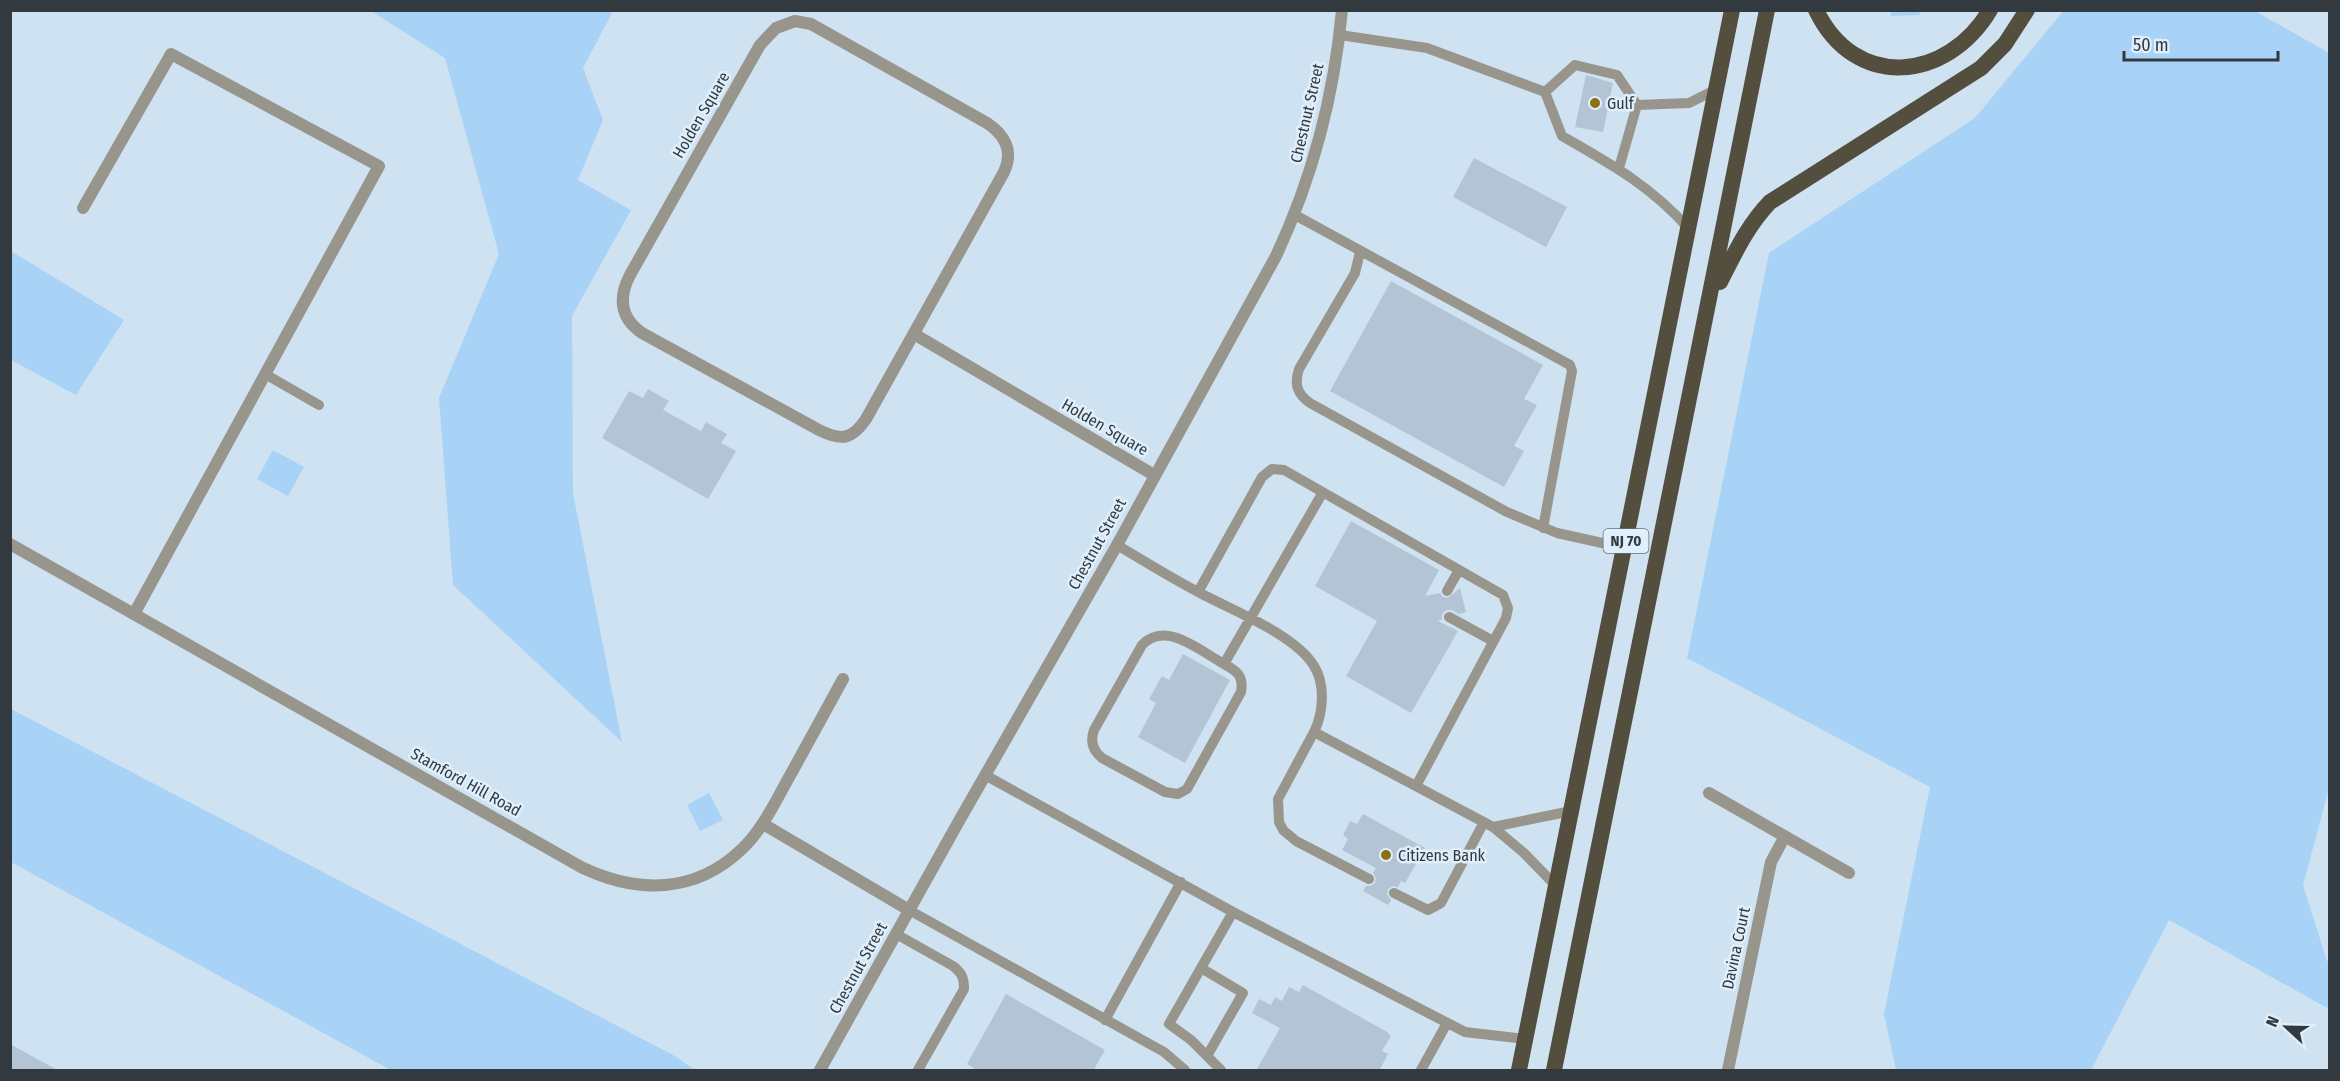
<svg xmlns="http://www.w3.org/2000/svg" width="2340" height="1081" viewBox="0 0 2340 1081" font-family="'Fira Sans Condensed',sans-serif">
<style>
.green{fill:#a8d3f6}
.building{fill:#b3c5d5}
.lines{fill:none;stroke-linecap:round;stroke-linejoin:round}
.service{stroke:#98958c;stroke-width:10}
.minor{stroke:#98958c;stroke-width:12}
.tertiary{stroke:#98958c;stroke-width:12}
.trunk{stroke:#534e3d;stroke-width:16}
.poi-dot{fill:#8b7114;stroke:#e0effc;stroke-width:2}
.labels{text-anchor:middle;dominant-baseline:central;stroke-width:5;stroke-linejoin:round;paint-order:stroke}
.shield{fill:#e0effc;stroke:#667078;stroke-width:1.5}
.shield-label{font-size:15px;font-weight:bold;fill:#323a40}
.poi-label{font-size:16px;fill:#323a40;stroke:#e0effc;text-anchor:start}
.street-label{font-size:16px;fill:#323a40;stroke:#e0effc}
</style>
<rect width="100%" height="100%" fill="#cfe2f2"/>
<path class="green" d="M1891,10l28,1 1,4 -29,1z
M2064,10l191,1 74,42 1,732 -27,100 24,76 2,1v47l-160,-89 -78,150h-195l-12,-56 46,-227 -243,-129 82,-405 206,-135z
M371,11h242l-30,57 20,52 -25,60 53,30 -59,106 1,177 49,249 -169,-157 -14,-187 60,-144 -54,-196z
M11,251l113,69 -48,75 -65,-35z
M273,450l31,17 -16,29 -31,-17z
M11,709l662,346 22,15h-304l-380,-208z
M709,793l14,27 -23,11 -13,-26z"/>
<path class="building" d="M1586,75l27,8 -10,49 -28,-5z
M1474,158l93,49 -21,40 -93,-50z
M1391,281l152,84 -19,34 13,6 -23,41 10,5 -20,36 -174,-96z
M648,389l21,12 -6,9 38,21 5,-9 21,12 -6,9 15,8 -28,48 -106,-61 27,-47 14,7z
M1351,521l88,49 -14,26 15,-3 3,4 5,1 12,-10 6,24 -7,2 -7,-4h-6l-4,4v5l-4,2 20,10 -47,82 -65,-37 31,-55 -62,-35z
M1183,654l47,26 -45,83 -47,-26 18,-34 -7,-4 13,-23 7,4z
M1363,814l62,34 -20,35 -4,-2 -3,6 -5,-1 -5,3 -1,5 4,6 -3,5 -25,-14 3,-5h4l5,-3 1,-5 -3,-5 3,-5 -34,-18 6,-11 -5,-4 7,-14 7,3z
M1303,985l86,48 -1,1 3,2 -9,15 6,3 -9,17h-123l24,-43 -28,-15 7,-14 12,6 4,-8 7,4 7,-14 10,5z
M1006,994l99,56 -12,21h-115l-11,-7z
M10,1044l49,27h-49z"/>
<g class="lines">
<path class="service" d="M1340,35l87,13 118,44 17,44c49,28 89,50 127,93
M1545,92l30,-27 42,10 20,30 -18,63
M1637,105l52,-2 28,-14
M1295,215l275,150 2,6 -29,157
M1360,252l-5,21 -56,96c-5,15 -2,25 11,34l197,109 50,21 68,15
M265,374l54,31
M1117,545c27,16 54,33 83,48 32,17 96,42 114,73 12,19 9,48 0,66l179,95
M1447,591l12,-21
M1198,592l64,-115 10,-8 12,1 219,125 5,13 -2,10 -90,168
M1449,617l44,24
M1224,664c-24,-13 -58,-44 -82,-19l-48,85c-4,11 -2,20 8,28l63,34 13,2 9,-5 54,-97c3,-16 -4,-21 -17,-28l99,-172
M1314,732l-36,67 1,23 4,8 13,11 73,38
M985,775l248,137 232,120 60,7
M1556,886l-32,-33 -31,-26 78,-16
M1394,893l34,17 13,-7 43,-81
M909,910l255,142 21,18
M896,934l57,32c9,7 11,12 11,23l-46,81
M1201,968l42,25 -36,63
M1105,1020l76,-138
M1221,1070l-30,-30 -22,-16 64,-112
M1421,1070l26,-47"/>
<path class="minor" d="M795,21l16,3 176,99c18,12 27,28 17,49l-138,247c-14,21 -25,22 -47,11l-177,-97c-22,-15 -24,-35 -12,-58l130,-230 16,-17z
M83,208l88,-154 208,112 -245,448
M914,334l240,141
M10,544l571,323c56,27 114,27 161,-18 22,-21 35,-51 50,-77 17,-31 34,-62 51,-93
M1709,793l140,80
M763,824l146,86
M1728,1070l43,-208 14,-26"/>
<path class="tertiary" d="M820,1070l139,-249 158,-276 159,-289c37,-79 58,-159 66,-246"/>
<path class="trunk" d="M1816,10c39,81 131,72 174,0
M1720,282c15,-29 27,-56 50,-80l211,-134 24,-24 22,-34
M1519,1070l213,-1060
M1554,1070l213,-1060"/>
</g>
<g class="poi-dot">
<circle cx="1595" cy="103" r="6"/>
<circle cx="1386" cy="855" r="6"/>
</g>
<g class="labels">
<rect class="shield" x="1603.5" y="529" width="45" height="24" rx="4.5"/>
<g class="shield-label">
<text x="1626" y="541">NJ 70</text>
</g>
<g class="poi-label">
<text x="1607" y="103">Gulf</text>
<text x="1398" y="855">Citizens Bank</text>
</g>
<g class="street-label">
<text transform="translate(1307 113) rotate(-77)">Chestnut Street</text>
<text transform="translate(701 115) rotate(-60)">Holden Square</text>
<text transform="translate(1105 427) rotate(30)">Holden Square</text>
<text transform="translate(1097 544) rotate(-61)">Chestnut Street</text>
<text transform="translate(466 782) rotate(29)">Stamford Hill Road</text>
<text transform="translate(1736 948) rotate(-78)">Davina Court</text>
<text transform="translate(858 968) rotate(-61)">Chestnut Street</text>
</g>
</g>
<rect width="2340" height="1081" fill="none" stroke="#323a40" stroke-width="24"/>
<g transform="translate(2286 1027) rotate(292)" stroke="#e0effc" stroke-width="4.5" paint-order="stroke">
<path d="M0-4.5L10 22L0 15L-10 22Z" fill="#323a40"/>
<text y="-9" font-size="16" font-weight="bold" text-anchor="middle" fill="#323a40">N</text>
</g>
<path d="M2124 51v9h154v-9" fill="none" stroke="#323a40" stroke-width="3"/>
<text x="2133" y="51" font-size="18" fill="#323a40" stroke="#e0effc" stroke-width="4.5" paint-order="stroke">50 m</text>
</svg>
